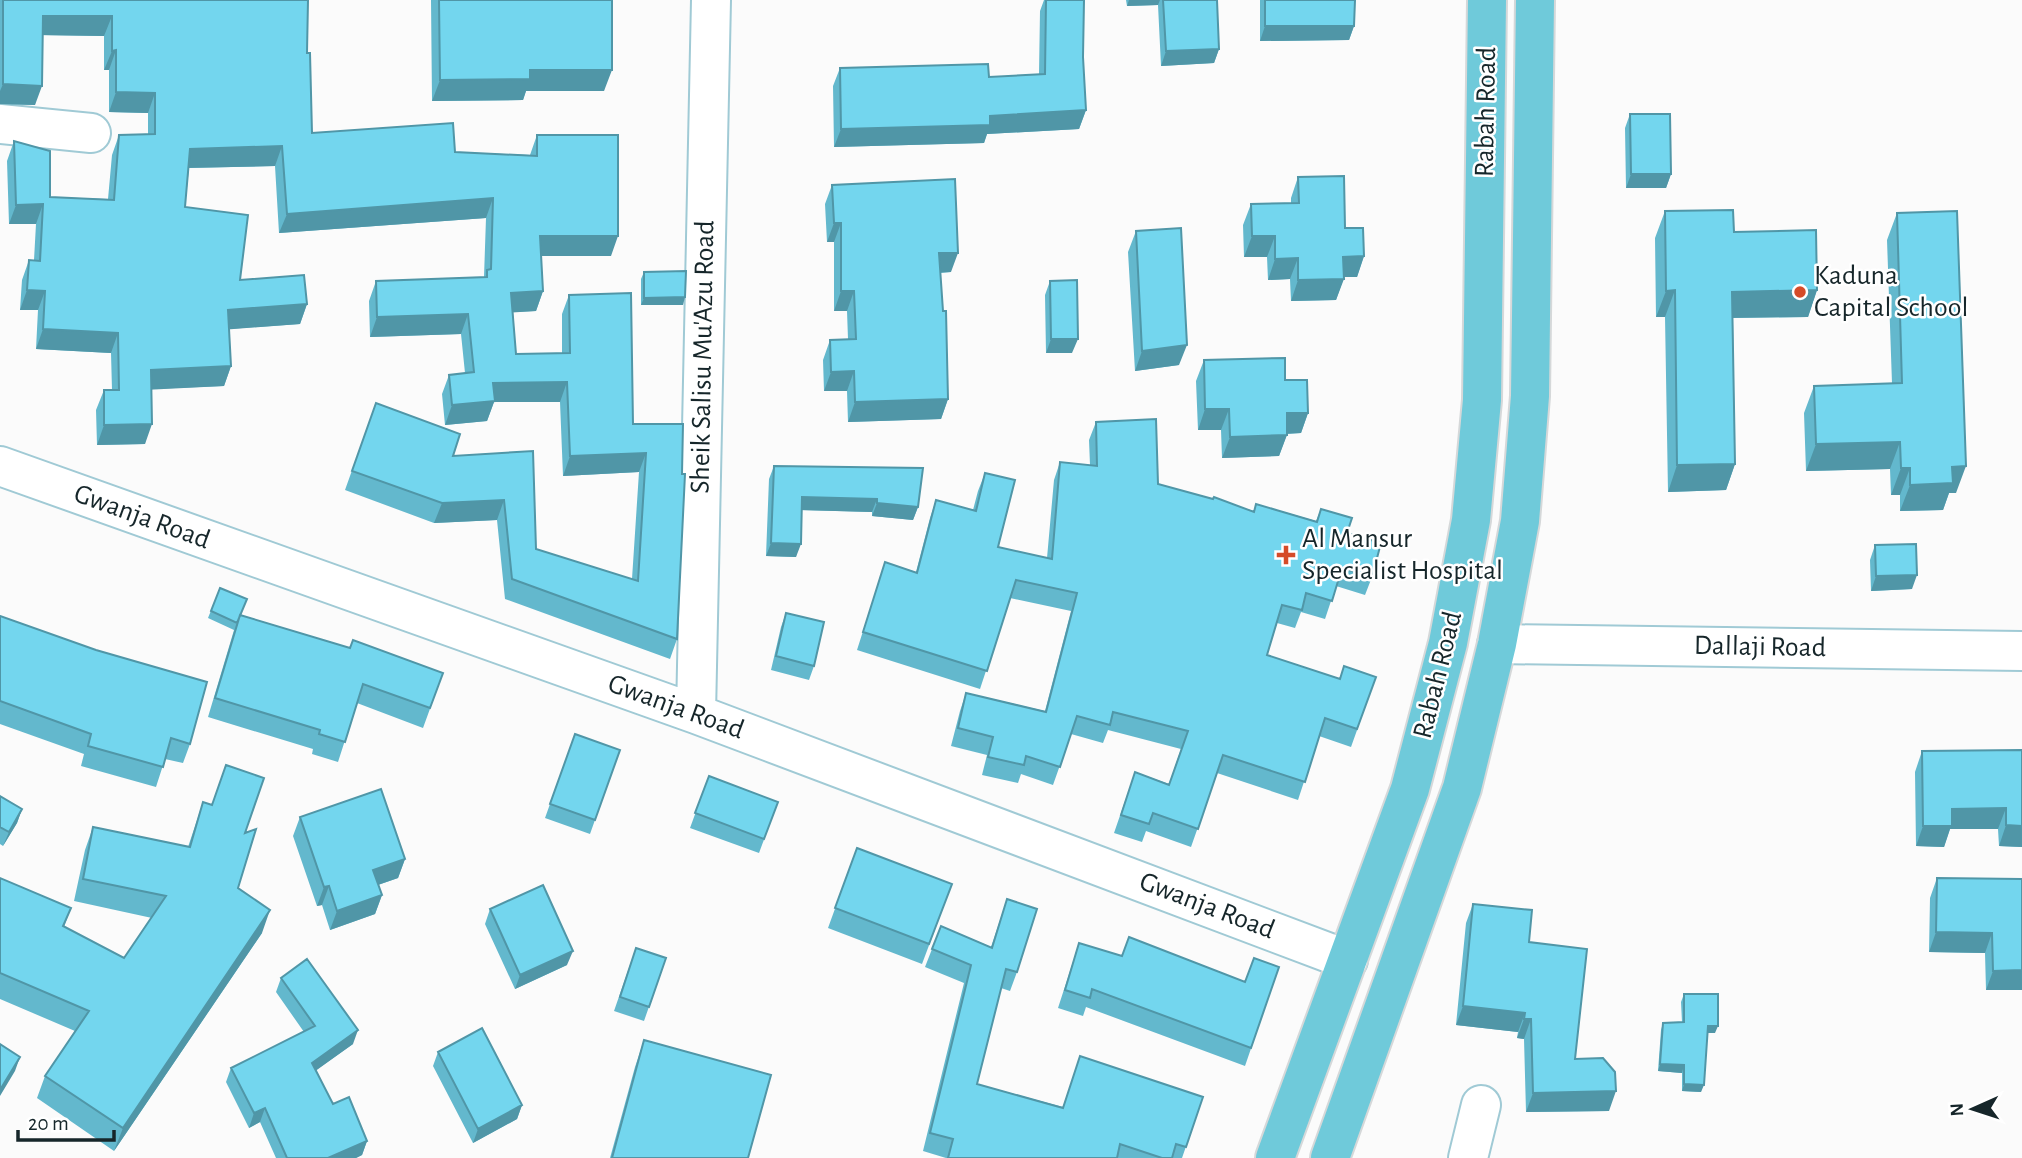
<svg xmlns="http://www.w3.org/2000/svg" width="2022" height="1158" viewBox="0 0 2022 1158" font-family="'Alegreya Sans',sans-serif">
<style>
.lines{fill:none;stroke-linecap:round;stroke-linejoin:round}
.minor-casing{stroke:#a0cad5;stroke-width:42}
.major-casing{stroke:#d5d8d9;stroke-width:42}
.minor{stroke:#fff;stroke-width:38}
.major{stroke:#6fcada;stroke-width:38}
.wall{fill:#63b8cd}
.shaded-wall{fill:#5096a7}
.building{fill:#73d6ee;stroke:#5096a7;stroke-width:2}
.poi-dot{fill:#d54b28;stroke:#fff;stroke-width:2.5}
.labels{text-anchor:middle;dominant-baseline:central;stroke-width:5;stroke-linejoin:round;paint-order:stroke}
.street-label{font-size:28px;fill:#16262a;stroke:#fff}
.poi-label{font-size:28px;fill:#16262a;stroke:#fff;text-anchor:start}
</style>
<rect width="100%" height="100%" fill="#fbfbfb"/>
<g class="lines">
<g class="minor-casing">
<path id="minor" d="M0,124l91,9
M0,466l696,248 652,246
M1497,644l525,7
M696,714l15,-714
M1468,1158l13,-53"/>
</g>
<g class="major-casing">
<path id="major" d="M1275,1158l135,-369 38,-146 23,-123 11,-120 5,-400
M1330,1158l132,-370 35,-144 23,-123 10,-125 5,-396"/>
</g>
<use href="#minor" class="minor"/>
<use href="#major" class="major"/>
</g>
<path class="wall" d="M0,0h308l-1,53 5,80 143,19 75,3 7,-20 74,121h-70l2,35 -7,20 -23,1 3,42 46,-1v-39l7,-19 64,129h50l-6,215 -7,20 -165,-60 -8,-79 -63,3 -89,-33 31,-87 77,53 80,-5 3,98 96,30 7,-107 -76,4 -3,-74h-66l-7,19 -42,4 -3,-31 7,-19 16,-2 -4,-39 -91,3 -1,-36 7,-20 108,-4 2,-59 -207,15 -4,-67 -86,2 -4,39 55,73 67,24 -7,20 -71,5 2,37 -7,20 -73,3 -6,55 -48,1 -1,-35 8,-20h8l-1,-37 -75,-4 2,-39h-18l2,-30 7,-20h5l2,-36h-27l-2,-63 7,-20 36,56 58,2 4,-44 7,-20 29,-1v-21l-39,-1v-42h-5v-34l-62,-1 -7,70 -35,-1z
M431,0h181l-8,91h-78l-3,9 -91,1z
M1044,0h40l-1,57 3,53 -7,19 -92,5 -3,9 -150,4 -1,-61 7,-18 149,9 50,-3 1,-63z
M1126,0h91l2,49 -5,14 -53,3 -3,-61 -31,1z
M1260,0h95l-1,26 -5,14 -89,1z
M1630,114l41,60 -5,14h-40l-1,-60z
M1298,177l47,51 19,28 -7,21h-13l-8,23 -45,1 -1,-22 -22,1 -1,-23h-23l-1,-32 8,-21 40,-1v-5z
M832,185l119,87 -11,1 8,126 -7,20 -93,3 -1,-31h-23l-1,-31 7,-20 18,-1 -1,-28h-13v-69h-7l-2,-38z
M1665,211l69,21 83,58 -9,27 -75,1 2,146 -9,26 -58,2 -3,-175h-9l-1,-79z
M1897,213l59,280h-7l-6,17 -43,1v-16h-9l-1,-26 -84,2 -2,-58 10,-27 78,-3 -5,-143z
M1136,231l43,134 -44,6 -7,-119z
M644,272l39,33h-42v-26z
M1050,281l22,72h-26l-1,-58z
M1204,360l104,53 -7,20 -14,1 -8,22 -57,2 -1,-28h-23l-2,-49z
M1096,422l62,62 96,27 2,-7 60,17 5,-12 26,24 25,44 -7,18 -29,-9 -11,33 -24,-7 -6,16 -18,-5 -10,32 73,24 36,-2 -25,70 -32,-11 -21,64 -81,-27 -26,74 -45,-16 -4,11 -28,-9 21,-61 34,12 12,-35 -73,-19 -5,13 -32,-9 -18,51 -32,-11 -3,9 -36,-8 5,-20 -36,-9 9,-35 6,-18 79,18 26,-100 -61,-13 -30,91 -123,-39 28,-88 31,10 14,-54 6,-18 37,10 5,-19 7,-18 13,74 49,11 7,-78 6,-18 30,3 -1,-25z
M774,466l144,41 -5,13 -41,-4v-4l-70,-2 -6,47 -30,-1 3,-77z
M1875,545l37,44 -41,2 -1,-31z
M220,588l21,27 109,33 93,25 -20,55 -66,-25 -19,59 -26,-8 1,-5 -105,-32 26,-87 -26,-12z
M786,613l28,53 -5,14 -38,-10 10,-43z
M0,616l190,128 -7,19 -18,-4 -9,28 -75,-21 3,-12 -84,-30z
M575,734l45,16 -30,84 -45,-16z
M2022,750v97l-23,-1 -1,-17h-48l-6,18 -28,-1 -1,-74 7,-21z
M709,776l69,26 -19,51 -69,-25z
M0,796l22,13 -5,14 -14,23 -3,-2z
M203,802l42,31 -7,55 24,45 -148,218 -77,-53 8,-22 30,-45 -75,-32v-121l71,30 -7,19 60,31 28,-40 -78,-17 11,-51 8,-23 95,20z
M300,817l105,42 -7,19 -20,7 4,10 -7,19 -45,16 -8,-25 -5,1 -24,-70z
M857,848l95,36 -30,80 -94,-36z
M1937,878l85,1v111h-36l-1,-37 -56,-1 1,-54z
M1007,899l10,73 -7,19 -9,-3 -24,96 86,23 17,-51 123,41 -21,61h-236l-23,-7 41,-168 -39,-16 16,-41 50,21z
M1473,904l56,38 46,117 34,52 -83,1 -2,-73 -7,-1 1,-6 -62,-7 10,-102z
M490,909l77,56 -52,24 -30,-65z
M1079,943l43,13 123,26 34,-15 -34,99 -159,-59 -3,9 -25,-8z
M666,958l-22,63 -30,-10 17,-49z
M281,978l72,66 -37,26 17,34 34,37 -5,14 -6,3h-80l-16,-36 -11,6 -23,-46 5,-14 73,-36 -28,-40z
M1684,994l31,39h-7l-7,59 -19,-1v-18l-24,-2 3,-41 2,-7 19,-1 -1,-20z
M644,1040l104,118h-138l25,-91z
M438,1052l84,53 -5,14 -44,24 -40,-77z"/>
<path class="shaded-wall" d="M1129,0h31l-2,5 -31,1z
M43,16h69l-8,20 -69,-1z
M1265,26h89l-5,14 -89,1z
M1219,49l-5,14 -53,3 5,-15z
M116,50l-7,20h-5l8,-19z
M530,70h82l-8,21h-78l-3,9 -91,1 8,-21z
M3,84l39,2 -7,19 -35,-1v-13z
M116,92l39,1 -7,20 -39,-1z
M1086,110l-7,19 -92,5 -3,9 -150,4 7,-18 149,-13z
M282,146l-7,20 -92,2 7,-19z
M1631,174h40l-5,14h-40z
M493,198l-7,20 -207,15 8,-19z
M43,204l-7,20h-27l7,-19z
M834,223h7l-7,19h-7z
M540,236h78l-7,20h-78z
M1252,236h23l-8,21h-23z
M939,253h19l-7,19 -20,1z
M1364,256l-7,21h-21l7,-20z
M1298,258l-8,21 -22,1 7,-21z
M1344,279l-8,21 -45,1 7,-21z
M27,290l18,1 -7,19h-18z
M1675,290l-10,27h-9l10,-26z
M1817,290l-9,27 -86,1 10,-26z
M543,291l-7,20 -32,2 7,-20z
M841,291h13l-7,20h-13z
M685,297l-2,8h-42l3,-7z
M307,304l-7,20 -79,6 7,-20z
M468,314l-7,20 -91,3 7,-20z
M43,329l75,4 -7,20 -75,-4z
M1051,339h27l-6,14h-26z
M1187,345l-8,20 -44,6 7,-20z
M231,366l-7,20 -80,4 7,-20z
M854,371l-7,20h-23l7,-19z
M567,382l-7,20h-66l-7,19 -42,4 7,-20 41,-22z
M948,399l-7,20 -93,3 7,-20z
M1205,409h24l-8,21h-23z
M1287,413h21l-7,20 -22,1z
M152,424l-7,20 -48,1 7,-20z
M1287,435l-8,21 -57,2 8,-21z
M1900,442l-10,27 -84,2 10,-27z
M646,453l-7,19 -76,4 7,-20z
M1735,464l-9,26 -58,2 9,-27z
M1966,466l-10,27h-7l-6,17 -43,1 10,-26 42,-18z
M1901,468h9l-10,27h-9z
M802,497l75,2 -5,13 -74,-2z
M504,500l-7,20 -63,3 8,-20z
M877,503l41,4 -5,13 -41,-4z
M771,543l30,1 -5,13 -30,-1z
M1917,575l-5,14 -41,2 5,-15z
M2006,808l-8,21h-48l-6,18 -28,-1 7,-20 29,-17z
M22,809l-5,14 -14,23 6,-14z
M2006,825l16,1v21l-23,-1z
M405,859l-7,19 -32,11 7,-19z
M329,886l-7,19 -5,1 7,-19z
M382,895l-7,19 -45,16 7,-19z
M270,910l-8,23 -148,218 9,-23z
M1936,932l56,1 -7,20 -56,-1z
M573,951l-6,14 -52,24 5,-14z
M2022,970v20h-36l7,-19z
M1463,1006l62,7 -7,19 -62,-7z
M1524,1019h7l-7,20 -7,-1z
M1708,1026h10l-3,7h-9z
M358,1030l-5,14 -46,33 5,-14z
M20,1057l-5,14 -15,25v-6z
M1660,1064l24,1 -2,8 -24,-2z
M1684,1084l20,1 -3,7 -19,-1z
M1616,1091l-7,20 -83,1 7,-19z
M522,1105l-5,14 -44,24 5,-14z
M265,1108l-5,14 -11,6 5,-15z
M367,1141l-5,14 -6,3h-28z"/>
<path class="building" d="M3,0h305l-1,53h3l2,80 141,-10 2,29 82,4v-21h81v101h-78l3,55 -32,2 5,61 54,-1 -1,-58 62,-2 2,131h50l-1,50h3l-8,165 -165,-60 -8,-79 -62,3 -90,-32 24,-68 84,31 -7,22 80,-5 3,98 102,32 8,-128 -76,3 -3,-74 -74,1 2,18 -43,4 -3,-30 25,-3 -6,-58 -91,3 -1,-36 111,-4v-7l4,-1 2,-71 -206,16 -5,-68 -92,3 -5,58 63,8 -8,65 64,-5 3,29 -79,6 3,56 -80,4 1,54 -48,1v-35h15l-1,-57 -75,-4 2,-38 -18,-1 2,-30 11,1 3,-57 -27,1 -2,-64 36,10v46l64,3 5,-65 36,-1v-41l-39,-1v-42l-4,1v-35h-69l-1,70 -39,-2z
M439,0h173v70h-82v9l-90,1z
M1046,0h38l-1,57 3,53 -96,6v9l-149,4 -1,-61 148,-4 1,13 56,-3z
M1163,0h54l2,49 -53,2z
M1265,0h90l-1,26h-89z
M1630,114h40l1,60h-40z
M1344,176l1,52h18l1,28 -21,1 1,22 -46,1v-22l-23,1v-23h-23l-1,-32 48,-1 -1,-26z
M955,179l3,74h-19l4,58h3l2,88 -93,3 -1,-31 -23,1 -1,-32 26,-1 -2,-48h-13v-68h-7l-2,-38z
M1733,210l1,22 82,-2 1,60 -85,2 3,172 -58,1 -2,-175 -9,1 -1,-80z
M1957,211l9,255 -14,1 1,16 -43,2v-17h-9l-1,-26 -84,2 -2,-58 88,-3 -5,-170z
M1181,228l6,117 -45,6 -6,-120z
M686,271l-1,26 -41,1v-26z
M1077,280l1,59h-27l-1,-58z
M1285,358v22h22l1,33h-21v22l-57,2 -1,-28h-24l-1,-49z
M1156,419l2,65 55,15 1,-2 40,15 2,-8 61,18 4,-13 31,9 -5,15 34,10 -9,34 -30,-9 -10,33 -26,-8 -4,17 -20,-5 -15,50 73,24 4,-13 32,11 -19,52 -32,-11 -20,64 -82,-27 -25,74 -45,-16 -4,11 -28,-9 14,-43 34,13 19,-54 -75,-19 -3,13 -33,-9 -17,51 -34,-11 -2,9 -36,-8 5,-20 -35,-9 8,-35 80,19 31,-119 -61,-13 -29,91 -124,-39 22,-70 32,11 19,-73 40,11 9,-38 30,7 -17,67 54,12 8,-97 37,4 -1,-44z
M774,466l149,2 -5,39 -41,-4v-4l-75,-2 -1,47 -30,-1z
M1916,544l1,31 -41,1 -1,-31z
M220,588l27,11 -10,24 -26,-12z
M786,613l38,9 -10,44 -38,-10z
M240,615l110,33 3,-8 90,33 -13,35 -67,-24 -18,58 -26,-8 1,-4 -105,-32z
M0,616l96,34 111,32 -17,62 -19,-6 -8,29 -75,-21 3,-12 -91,-33z
M575,734l45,16 -25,70 -45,-16z
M2022,750v76l-16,-1v-17l-54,1v17h-29l-1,-75z
M226,765l38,13 -19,55 11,-4 -18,59 32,22 -147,218 -78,-52 44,-65 -89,-38v-95l71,30 -8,18 61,32 42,-62 -83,-17 10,-52 97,20 13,-45 9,3z
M709,776l69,26 -14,37 -69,-26z
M381,789l24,70 -32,11 9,25 -45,16 -8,-25 -5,1 -24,-70z
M0,796l22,13 -13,23 -9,-5z
M857,848l95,36 -23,60 -94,-36z
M1937,878l85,1v91l-29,1 -1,-38 -56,-1z
M543,885l30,66 -53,24 -30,-66z
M1007,899l30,10 -20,63 -11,-3 -29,115 86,24 17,-52 123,41 -17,50 -10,-3 -4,14h-10l-42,-14 -3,14h-169l5,-19 -23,-6 41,-168 -39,-16 9,-23 51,22z
M1473,904l59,6 -3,32 58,7 -12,110 28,-1 12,14 1,19 -83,2 -2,-74h-7l1,-6 -62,-7z
M1129,937l116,45 9,-24 25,9 -28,81 -159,-59 -2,9 -25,-8 14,-47 43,13z
M636,948l30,10 -17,49 -29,-10z
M307,959l51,71 -46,33 21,41 16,-7 18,44 -39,17h-41l-22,-50 -11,5 -23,-45 84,-42 -34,-48z
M1684,994h34v32h-10l-4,59 -20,-1v-19l-24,-1 3,-41 21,-1z
M482,1028l40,77 -44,24 -40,-77z
M644,1040l127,35 -23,83h-136z
M0,1044l20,13 -20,33z"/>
<g class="poi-dot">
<circle cx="1800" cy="292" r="7"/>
<path d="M1282.5 544.5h7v7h7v7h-7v7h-7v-7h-7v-7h7z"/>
</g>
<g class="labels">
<g class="street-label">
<text transform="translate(1486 112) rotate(-89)">Rabah Road</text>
<text transform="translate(703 357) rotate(-89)">Sheik Salisu Mu'Azu Road</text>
<text transform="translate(142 517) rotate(20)">Gwanja Road</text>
<text transform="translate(1760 647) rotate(1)">Dallaji Road</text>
<text transform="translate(1438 675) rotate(-76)">Rabah Road</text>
<text transform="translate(676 707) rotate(20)">Gwanja Road</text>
<text transform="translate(1207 906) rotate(21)">Gwanja Road</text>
</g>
<g class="poi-label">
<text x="1814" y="276">Kaduna<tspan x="1814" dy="32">Capital School</tspan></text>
<text x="1302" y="539">Al Mansur<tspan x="1302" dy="32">Specialist Hospital</tspan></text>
</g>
</g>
<g transform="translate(1973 1109) rotate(267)" stroke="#ffffff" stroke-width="5" paint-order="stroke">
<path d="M0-5L12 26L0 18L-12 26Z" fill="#16262a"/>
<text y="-10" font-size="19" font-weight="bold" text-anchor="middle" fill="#16262a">N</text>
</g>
<path d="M18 1130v10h96v-10" fill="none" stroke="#16262a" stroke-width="3.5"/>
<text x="28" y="1130" font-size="21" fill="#16262a" stroke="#ffffff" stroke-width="5" paint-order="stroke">20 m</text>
</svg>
